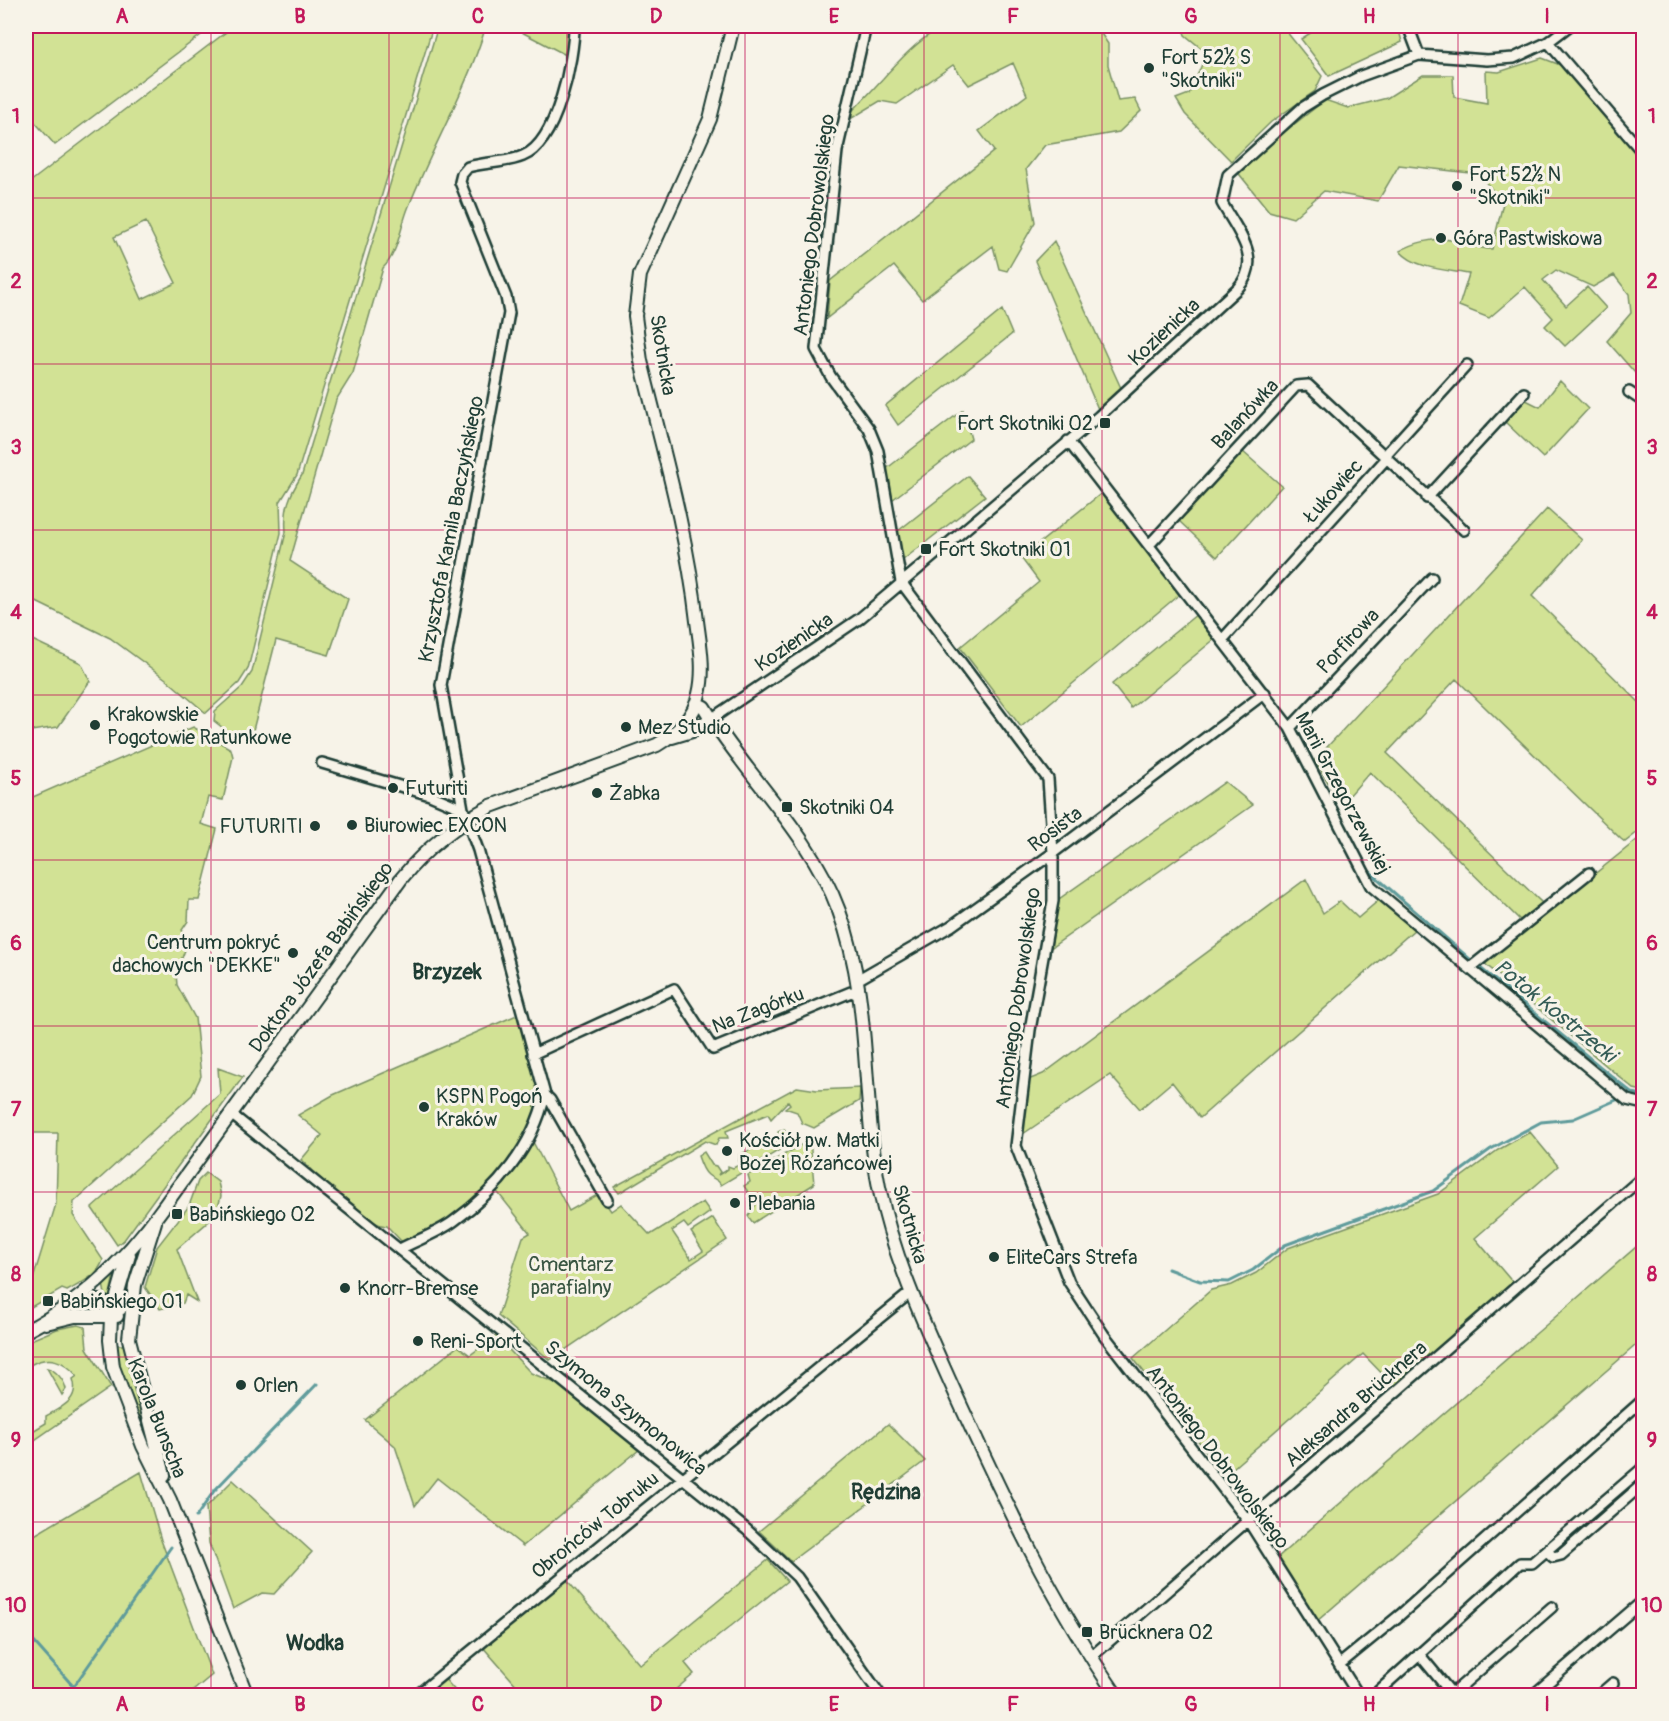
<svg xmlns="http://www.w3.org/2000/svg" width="1669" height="1721" viewBox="0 0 1669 1721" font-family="Pangolin,sans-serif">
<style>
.green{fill:#d2e295;stroke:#789064;stroke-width:1.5;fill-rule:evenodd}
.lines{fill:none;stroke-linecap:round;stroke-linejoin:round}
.stream{stroke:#5e9b9b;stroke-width:3}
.street-casing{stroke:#1f3d34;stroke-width:14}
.secondary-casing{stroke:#1f3d34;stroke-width:16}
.street{stroke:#f7f3e8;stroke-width:9}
.secondary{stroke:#f7f3e8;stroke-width:12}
.grid{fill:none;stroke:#c2185b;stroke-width:1.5;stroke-opacity:0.55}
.poi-dot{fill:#1f3d34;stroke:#f7f3e8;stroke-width:2}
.labels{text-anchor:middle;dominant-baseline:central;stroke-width:6;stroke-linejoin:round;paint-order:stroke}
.poi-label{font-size:20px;fill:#1f3d34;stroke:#f7f3e8;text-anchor:start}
.street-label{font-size:20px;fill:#1f3d34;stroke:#f7f3e8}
.park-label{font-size:20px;fill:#3a5643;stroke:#f7f3e8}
.neighbourhood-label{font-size:21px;font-weight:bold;fill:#1f3d34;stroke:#f7f3e8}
.water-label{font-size:21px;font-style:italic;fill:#345c56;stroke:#f7f3e8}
.neatline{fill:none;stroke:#c2185b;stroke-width:2}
.grid-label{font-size:20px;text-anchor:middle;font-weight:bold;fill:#c2185b}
</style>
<rect width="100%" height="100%" fill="#f7f3e8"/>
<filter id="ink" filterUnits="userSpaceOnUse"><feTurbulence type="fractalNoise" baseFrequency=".0167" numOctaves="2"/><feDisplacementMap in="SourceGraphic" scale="12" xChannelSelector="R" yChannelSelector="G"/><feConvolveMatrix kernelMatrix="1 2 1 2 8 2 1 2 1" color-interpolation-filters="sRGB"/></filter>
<g filter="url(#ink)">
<path class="green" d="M26,26h187l-158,119 -29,-33z
M234,26h199l-136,449 -17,27 1,31 -33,136 -9,14 -33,30 -40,-34 -56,-41 -84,-41v-412zM146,222l30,61 -34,16 -28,-62z
M438,26h48c-19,63 -53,119 -77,180 -9,21 -10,46 -26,62l-30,105 -17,27 -46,161 58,38 -19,56 -53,-15 -25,98 -24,-7 -13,-10 1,-10 27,-24 10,-15 34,-140c-2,-24 3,-36 16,-57z
M510,26h60l-4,29z
M942,26h154l12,18v21l10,36 17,-2 6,12 -22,21 -74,13 -19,24 9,53 -28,49 -8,-2 -6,-23 -71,54 -28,-34 -67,52 3,-37 164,-130 -15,-20 48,-36 -14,-32 -44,22 -16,-20 -56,39 -17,-3 -28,17 -1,-6c31,-30 54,-64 91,-86z
M1182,26h100l40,50 -7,15 -44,31 -40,39 -46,-47 -9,-15 13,-5 18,-41 -22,-18z
M1321,26h77l4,16 -73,34 -28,-37z
M1542,58l21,8 80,95v221l-36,-41 24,-28 -2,-19 -15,-19 -21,12 -37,-17 -13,10 23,26 21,-19 19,21 -41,38 -20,-20 8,-8 -28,-31 -36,31 -30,-12 10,-32c-22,-4 -54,-5 -69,-23 13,-8 36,-14 51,-11 16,2 22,9 41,9l11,-46 -24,-29 -80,-9 -21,36 -54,-10 -31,27 -24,-7 -33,-41 89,-70 23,8 39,-10 36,-23h30l1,22 33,6 -1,-32 13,1z
M1054,241l67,147 -23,21 -63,-148z
M1002,310l10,24 -114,91 -13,-19z
M1560,381l28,28 -45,49 -39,-37 20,-22 16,8z
M963,410l8,29 -79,61 -6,-31z
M1242,451l40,35 -65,71 -38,-36z
M968,476l17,20 -82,64 -5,-29z
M1103,492l78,101 -160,134 -61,-80 79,-65 -18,-24z
M1547,509l35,31 -50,56 111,110v122l-18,14 -4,-3 -165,-160 -69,74 155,150 -22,17 -150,-148 -29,33 -26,-45z
M1197,614l19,24 -85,70 -19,-24z
M26,637l55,26 9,18 -32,46 -27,4 -5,-3z
M193,727l38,22 2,8 -10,43 -15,-3 -7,27 16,5 -18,71h-10l-1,21 -6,9 6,12 -12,32 1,11 18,33 6,58 -9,19 -118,107 -1,13 30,45c-5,16 -22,23 -36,31l-5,-2 -36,21v-8l30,-98 2,-71h-32v-333z
M1225,782l28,23 -204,144 10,-50z
M1643,835v256l-9,-2 -150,-126z
M1306,879l17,34 17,-12 18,17 21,-18 36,29 -215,189 -28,-36 -32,27 -30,-34 -90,61 8,-56 15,-6z
M519,1014c6,24 19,60 21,84 0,10 -8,26 -13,35 -26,49 -72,90 -125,109l-15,-16c-24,-1 -67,-49 -86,-66l21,-25 -24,-20 35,-20z
M218,1068l25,9 -119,163 -7,5 -25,-37 128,-114z
M797,1087l20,3 43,-2 -1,13 -45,27 -12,-5 -5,-11 -12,-4 5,-4 -2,-3 -17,18 -3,-5 -42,17 2,7h-9l-3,7 -11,-4 -86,52 -5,-6z
M784,1129l7,12 -8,7 -62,37c-4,-7 -7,-5 -13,-10 -5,-4 -8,-13 -10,-19l6,-4 8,13 4,1 4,6 -2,3 10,-6v-3l5,2 6,-3v-10l24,-11 4,3 14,-8 -3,-7z
M1530,1132l28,34 -83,72 39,46 -119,103 -32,-33 -138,121 -92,-117 78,-68 21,-5 24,-12 32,-25 150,-54 60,-44z
M810,1140l4,44 -61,39 -5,-7 8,-12 -12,-18 6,-4 -2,-7z
M533,1142l36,69 30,-17 12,17 10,-7 29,31 53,-33 7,10 -22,16 -4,-5 -12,8 19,28 12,-8 -12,-19 22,-14 14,22 -177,120 -52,-44 25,-79 7,-4 -35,-44 25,-25z
M206,1173l12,9 3,14 -5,19 -39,34 20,53 -11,-7 -3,8 -23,6 -15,-22 12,-40 32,-41 9,-25z
M1643,1241v98l-326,282 -40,-63z
M114,1275l-5,24h-3l-3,-15z
M78,1325l7,2 2,21 24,39 -85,59v-11l20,-12v-7c16,-9 34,-16 27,-37l4,-3c-14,-17 -28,-21 -47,-11l-4,-7v-16l31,-13z
M496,1336l35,37 32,13 77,63 -117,97 -86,-68 -22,28 -20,-60 -30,-26 93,-74 12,9z
M117,1345h8l24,98 -27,-63z
M47,1368c9,2 17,12 19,21l-4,6z
M888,1424l37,37 -134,100 -32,-30z
M141,1472l20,68 51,135 -24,20h-162v-155z
M233,1480l79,72 -38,42 -12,-1 -29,16 -24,-66 -3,-36z
M768,1560l19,21 -102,82 9,11 -25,21h-144l-43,-49 84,-67 74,86z
M443,1677l16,18 -39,1z"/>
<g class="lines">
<path class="stream" d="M1316,767l24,49
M1368,870l104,91
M1479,967l153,126 12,2
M1168,1269l32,12 29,1 24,-12 32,-25 148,-54 58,-42 50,-27 32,-3 48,-21
M196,1517l18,-26 103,-107
M26,1633l47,53
M67,1696l104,-149"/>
<g class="street-casing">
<path id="street" d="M866,26l-29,125 -21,198 15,28 38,52 9,22 23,131 147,197 5,74v48l-23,129 -14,116 53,136 35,53 145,187 110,174
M1408,26l11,29
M1548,42l96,112
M1629,392l15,10
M1068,441l222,287 81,158 256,214 17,4
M1427,498l97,-105
M1150,544l146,-158 12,-1 156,145
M1223,639l163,-180 2,-7 79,-87
M711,719l148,-100 240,-203 139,-128c26,-29 -1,-57 -16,-85l6,-28 74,-67 21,-13 38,-19 58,-21 68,5 27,-2 34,-16 21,-16
M1290,728l142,-150
M322,763l108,32 33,14
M1470,968l119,-95
M857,980l94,-54 102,-73 212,-160
M533,1054l141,-65 39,60 138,-57 8,3
M545,1095l5,5 57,100
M231,1114l515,415 51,48 84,119
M400,1249c17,-9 38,-16 54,-28 43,-31 79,-74 91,-126l-67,-245 -15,-41 -22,-124 68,-372 -3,-16 -46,-115 2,-8 6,-7c18,-5 38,-4 55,-11 34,-13 51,-98 51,-130
M1547,1551l6,6 8,-2 83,-72
M1419,1654l33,40 100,-87
M1091,1657l553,-481
M1340,1664l60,-49 244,-216
M416,1696l494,-403
M1373,1696l147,-133h12l112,-96
M1532,1696l112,-96
M1598,1696l15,-13"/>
</g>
<g class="secondary-casing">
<path id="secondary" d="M696,703l8,4c42,69 107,127 135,204 33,88 22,185 40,276 15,74 47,141 78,210 47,103 95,205 160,299
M672,737l20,-6 19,-12
M155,1222l-20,63 -6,54 35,136
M129,1255l-18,62 -1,23 3,27 30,79 27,54 77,196
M74,1303l25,-2 21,8
M46,1323l29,-7h42
M26,1331c57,-29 102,-74 139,-126l236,-326c25,-31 54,-54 90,-73l166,-61c20,-12 37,-27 42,-51 6,-24 1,-50 -2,-73 -10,-89 -35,-174 -56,-260l-6,-45 5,-41 70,-156 23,-93"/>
</g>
<use href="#street" class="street"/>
<use href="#secondary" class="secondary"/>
</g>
</g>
<path class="grid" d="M211,26v1670M389,26v1670M567,26v1670M745,26v1670M924,26v1670M1102,26v1670M1280,26v1670M1458,26v1670M26,198h1618M26,364h1618M26,530h1618M26,695h1618M26,860h1618M26,1026h1618M26,1192h1618M26,1357h1618M26,1522h1618"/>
<g class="poi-dot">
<circle cx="1149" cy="68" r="6"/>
<circle cx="1457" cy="186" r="6"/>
<circle cx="1441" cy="238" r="6"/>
<rect x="1099" y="417" width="12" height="12" rx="3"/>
<rect x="920" y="543" width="12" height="12" rx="3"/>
<circle cx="95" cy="725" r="6"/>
<circle cx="626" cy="727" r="6"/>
<circle cx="393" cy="788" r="6"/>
<circle cx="597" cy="793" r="6"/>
<rect x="781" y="801" width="12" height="12" rx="3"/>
<circle cx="352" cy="825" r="6"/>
<circle cx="315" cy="826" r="6"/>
<circle cx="293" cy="953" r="6"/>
<circle cx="424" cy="1107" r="6"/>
<circle cx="727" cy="1151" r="6"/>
<circle cx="735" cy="1203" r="6"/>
<rect x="171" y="1208" width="12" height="12" rx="3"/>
<circle cx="994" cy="1257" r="6"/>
<circle cx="345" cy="1288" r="6"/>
<rect x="42" y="1295" width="12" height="12" rx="3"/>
<circle cx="418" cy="1341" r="6"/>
<circle cx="241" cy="1385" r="6"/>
<rect x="1081" y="1626" width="12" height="12" rx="3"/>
</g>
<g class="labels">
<g class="poi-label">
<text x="1161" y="57">Fort 52½ S<tspan x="1161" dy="23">"Skotniki"</tspan></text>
<text x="1469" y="174">Fort 52½ N<tspan x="1469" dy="23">"Skotniki"</tspan></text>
<text x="1453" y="238">Góra Pastwiskowa</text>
<text x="1093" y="423" text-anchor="end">Fort Skotniki 02</text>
<text x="938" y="549">Fort Skotniki 01</text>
<text x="107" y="714">Krakowskie<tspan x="107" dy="23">Pogotowie Ratunkowe</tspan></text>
<text x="638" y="727">Mez Studio</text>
<text x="405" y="788">Futuriti</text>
<text x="609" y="793">Żabka</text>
<text x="799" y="807">Skotniki 04</text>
<text x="364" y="825">Biurowiec EXCON</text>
<text x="303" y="826" text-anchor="end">FUTURITI</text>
<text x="281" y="942" text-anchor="end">Centrum pokryć<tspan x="281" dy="23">dachowych "DEKKE"</tspan></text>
<text x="436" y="1096">KSPN Pogoń<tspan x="436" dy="23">Kraków</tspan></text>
<text x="739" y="1140">Kościół pw. Matki<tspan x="739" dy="23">Bożej Różańcowej</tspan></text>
<text x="747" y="1203">Plebania</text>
<text x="189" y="1214">Babińskiego 02</text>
<text x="1006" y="1257">EliteCars Strefa</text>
<text x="357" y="1288">Knorr-Bremse</text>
<text x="60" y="1301">Babińskiego 01</text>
<text x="430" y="1341">Reni-Sport</text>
<text x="253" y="1385">Orlen</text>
<text x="1099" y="1632">Brücknera 02</text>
</g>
<g class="street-label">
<text transform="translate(814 225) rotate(-83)">Antoniego Dobrowolskiego</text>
<text transform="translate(1164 332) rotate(-43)">Kozienicka</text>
<text transform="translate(663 355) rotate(81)">Skotnicka</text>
<text transform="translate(1245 414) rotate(-47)">Balanówka</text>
<text transform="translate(1333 491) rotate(-48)">Łukowiec</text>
<text transform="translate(451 529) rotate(-79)">Krzysztofa Kamila Baczyńskiego</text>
<text transform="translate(1348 641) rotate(-47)">Porfirowa</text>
<text transform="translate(794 642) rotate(-34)">Kozienicka</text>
<text transform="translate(1343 793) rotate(62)">Marii Grzegorzewskiej</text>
<text transform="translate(1055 829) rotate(-37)">Rosista</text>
<text transform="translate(321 957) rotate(-54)">Doktora Józefa Babińskiego</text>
<text transform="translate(1018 998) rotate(-82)">Antoniego Dobrowolskiego</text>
<text transform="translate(758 1010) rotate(-21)">Na Zagórku</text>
<text transform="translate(910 1224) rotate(74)">Skotnicka</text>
<text transform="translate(1356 1404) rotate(-41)">Aleksandra Brücknera</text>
<text transform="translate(626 1408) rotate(39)">Szymona Szymonowica</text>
<text transform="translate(157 1418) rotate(68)">Karola Bunscha</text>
<text transform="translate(1218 1457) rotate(53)">Antoniego Dobrowolskiego</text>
<text transform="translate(595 1525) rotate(-39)">Obrońców Tobruku</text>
</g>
<g class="park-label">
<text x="571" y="1264">Cmentarz<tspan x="571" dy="23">parafialny</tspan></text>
</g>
<g class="neighbourhood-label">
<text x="447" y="972">Brzyzek</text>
<text x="886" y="1492">Rędzina</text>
<text x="315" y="1643">Wodka</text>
</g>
<g class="water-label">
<text transform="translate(1555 1011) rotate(39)">Potok Kostrzecki</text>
</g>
</g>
<rect width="1669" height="1721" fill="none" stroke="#f7f3e8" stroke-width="66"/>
<rect x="33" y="33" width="1603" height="1655" class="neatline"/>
<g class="grid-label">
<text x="122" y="23">A</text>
<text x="300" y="23">B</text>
<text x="478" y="23">C</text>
<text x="656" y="23">D</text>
<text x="834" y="23">E</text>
<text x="1013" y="23">F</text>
<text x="1191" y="23">G</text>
<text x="1369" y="23">H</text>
<text x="1547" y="23">I</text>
<text x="16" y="123">1</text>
<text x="1652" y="123">1</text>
<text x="16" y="288">2</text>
<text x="1652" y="288">2</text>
<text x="16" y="454">3</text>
<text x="1652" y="454">3</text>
<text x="16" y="619">4</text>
<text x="1652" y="619">4</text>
<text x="16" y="785">5</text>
<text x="1652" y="785">5</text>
<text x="16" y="950">6</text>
<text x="1652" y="950">6</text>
<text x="16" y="1116">7</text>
<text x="1652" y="1116">7</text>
<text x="16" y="1281">8</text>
<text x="1652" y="1281">8</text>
<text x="16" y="1447">9</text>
<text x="1652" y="1447">9</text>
<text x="16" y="1612">10</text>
<text x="1652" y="1612">10</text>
<text x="122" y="1711">A</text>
<text x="300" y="1711">B</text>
<text x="478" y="1711">C</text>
<text x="656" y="1711">D</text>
<text x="834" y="1711">E</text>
<text x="1013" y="1711">F</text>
<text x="1191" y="1711">G</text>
<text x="1369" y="1711">H</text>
<text x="1547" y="1711">I</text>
</g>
</svg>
